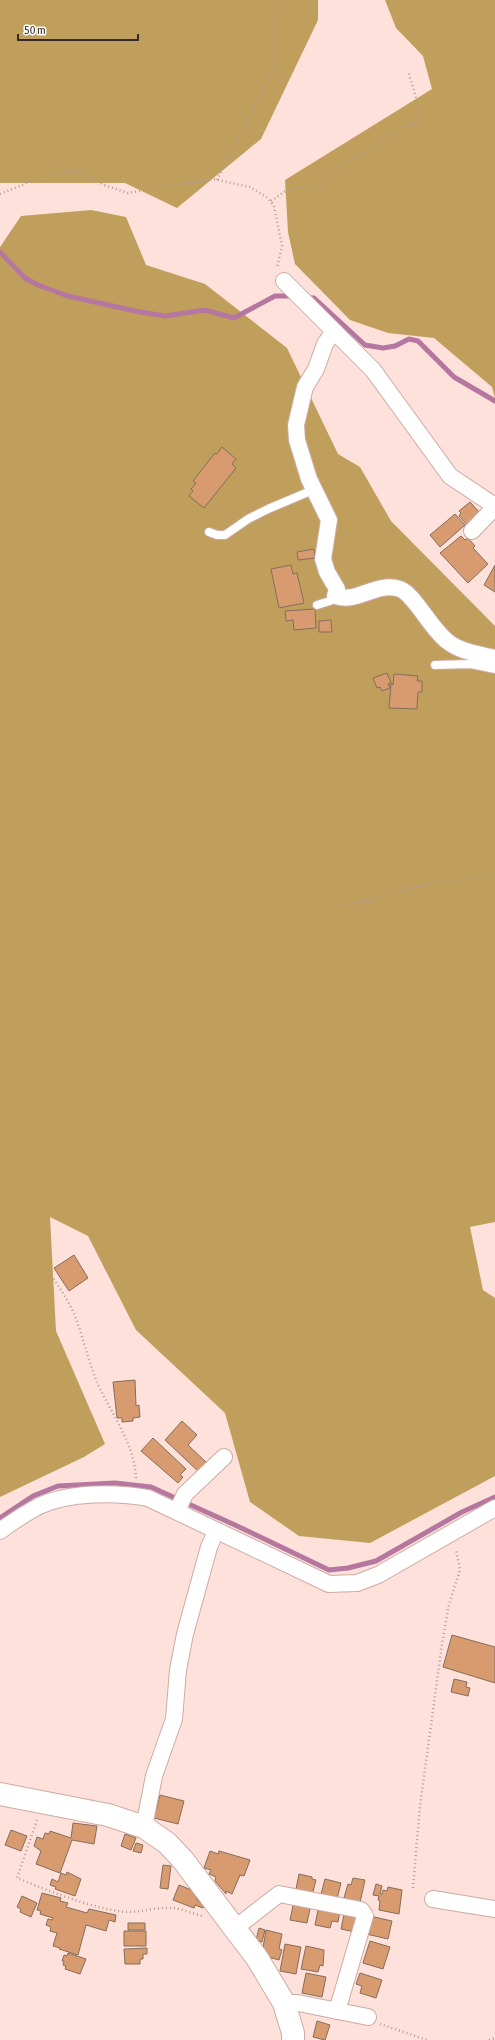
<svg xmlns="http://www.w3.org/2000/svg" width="495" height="2040" viewBox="0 0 495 2040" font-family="'Asap Condensed',sans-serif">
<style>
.forest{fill:#c09f5d}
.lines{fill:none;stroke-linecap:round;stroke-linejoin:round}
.stream{stroke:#b5779f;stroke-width:5}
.building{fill:#d79b6f;stroke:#866d5b}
.lane-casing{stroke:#cdaba3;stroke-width:10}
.street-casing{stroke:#cdaba3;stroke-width:18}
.secondary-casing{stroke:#cdaba3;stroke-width:24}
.path{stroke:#b49d97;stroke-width:2.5;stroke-dasharray:1 3;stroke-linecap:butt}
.lane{stroke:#fff;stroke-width:8}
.street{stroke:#fff;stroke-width:16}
.secondary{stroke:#fff;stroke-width:22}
</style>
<rect width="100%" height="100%" fill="#fee1da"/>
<path class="forest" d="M0,0h318v20l-57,119 -84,69 -52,-25h-125z
M385,0h110v398l-3,-11 -58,-49 -46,-5 -38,-13 -55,-56 -7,-32 -3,-52 147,-91 -9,-33 -27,-28z
M91,210l35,7 20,48 59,19 82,64 51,106 22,13 31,54 104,105v596l-25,5 13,63 12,8v178l-125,67 -71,-7 -49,-34 -25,-89 -89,-83 -48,-94 -38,-19 6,114 49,113 -21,13 -84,40v-1250l21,-31z"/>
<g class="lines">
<path class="stream" d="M0,252l25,26 13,7 30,11 67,15 30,5 40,-6 29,8 41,-22h18
M307,298h7l51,47 18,3 12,-2 14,-7 9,2 36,36 41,24
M0,1518l33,-22 25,-10 57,-3 36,4 84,38 94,45 19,-2 28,-7 86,-49 33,-15"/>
</g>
<path class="building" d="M222,447l14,12 -4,5 4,4 -32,40 -15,-12 4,-5 -2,-2 5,-6 -3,-2 22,-28 2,1z
M470,502l12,13 -14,11 -9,-10 2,-3 -2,-2z
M455,514l10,11 -25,22 -10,-12z
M461,536l4,4 3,-2 7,8 -2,2 15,16 -20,19 -28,-30z
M314,549l1,9 -17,2 -1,-8z
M291,565l2,9 4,-1 7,30 -25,5 -8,-39z
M495,565v27l-11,-7z
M315,609l1,19 -22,2 -1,-10 -7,1 -1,-10z
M331,620l1,12h-13v-11z
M387,673l4,10 -3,1 2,4 -8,3 -2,-4 -3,1 -4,-10z
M394,674l24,2 -1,5h5v11h-4l-1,17 -28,-1 2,-24 2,1z
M74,1255l14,23 -19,13 -15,-23z
M135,1380l1,26 3,-1 1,12 -7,1v3l-11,1v-4h-5l-4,-36z
M182,1421l15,14 -9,10 21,20 -8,9 -36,-34z
M153,1438l33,31 -6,6 3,2 -5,6 -37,-32z
M452,1635l43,12v36l-52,-16z
M454,1679l13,3 -1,5 4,1 -2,8 -17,-4z
M160,1795l24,6 -6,23 -24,-6z
M73,1823l24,3 -3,18 -22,-4 -12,33 -24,-9 5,-13 -7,-5 3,-9 6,2 2,-6 4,1 1,-3 21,7z
M11,1830l16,6 -6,15 -16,-6z
M125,1834l11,4 -5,12 -10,-4z
M136,1843l7,2 -2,8 -8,-2z
M210,1851l8,3 1,-3 31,9 -6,16 -4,-1 -8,19 -6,-3v3l-11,-13 1,-4 -7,-3 2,-4 -7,-2z
M163,1865l8,1 -3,23 -8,-1z
M67,1872l14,7 -6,17 -20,-7 1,-2 -6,-2 2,-6 6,3 3,-9 5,2z
M299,1874l13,3v2l4,1 -4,15 -17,-1z
M353,1878l12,2 -6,27 -13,-3 2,-5 -4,-1 4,-14 3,1z
M325,1879l16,4 -4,16 -17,-1z
M376,1884l6,2 -2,8h2l1,-4 4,1 1,-4 14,3 -3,24 -20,-4 1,-9 -2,-1 1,-4 -6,-1z
M179,1885l15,6 4,10 6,3 -1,4 -8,-3 -1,3 -21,-8z
M42,1893l19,5 -1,3 8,2 -2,4 21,6 2,-4 27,6 -1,7 -6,-2 -3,11 -20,-6 -8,30 -19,-6 1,-1 -7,-2 4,-13 -7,-2 1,-4 -5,-2 2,-6 4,1 1,-2 -13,-4 1,-3 -4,-1z
M22,1896l15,7 -6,14 -11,-5 1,-3 -4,-2z
M294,1901l17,3 -4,19 -17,-3z
M319,1905l21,4 -2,13 -6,-1 -2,7 -15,-3z
M345,1910l14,3 -4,19 -14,-3z
M370,1916l22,5 -4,18 -22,-5z
M128,1923h17v7h-17z
M259,1928l6,2 -3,12 -6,-2z
M266,1930l16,4 -3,15 3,1 -3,10 -11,-3 -5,-9z
M124,1931h22v15h-22z
M370,1941l20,6 -7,22 -20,-6z
M285,1944l16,3 -5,27 -16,-3z
M306,1946l18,4 -1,16 -3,-1 -2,7 -17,-3z
M147,1948v6h-4v5h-3v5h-15l-1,-15z
M68,1953l18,6 -6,15 -15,-5 1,-3 -3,-1 1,-4h-2l2,-6 3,1z
M306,1973l20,4 -4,20 -20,-4z
M360,1973l22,7 -6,18 -16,-5 2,-7 -6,-2z
M317,2021l13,4 -5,15 -12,-3z"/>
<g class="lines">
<g class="lane-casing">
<path id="lane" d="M209,532l8,3h8l23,-16 20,-10 45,-19
M317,605l13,-4 5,-5
M435,665l36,-1 24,5"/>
</g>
<g class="street-casing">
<path id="street" d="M284,281l89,89 77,106 45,30
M334,331l-9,13 -9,25 -11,18 -9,38 1,15 12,39 20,41 -6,39 4,13 10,17 -2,7c23,8 41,-15 65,-7 14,5 31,40 47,52 13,11 32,13 48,17
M472,531l23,-24
M177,1511l8,-17 39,-37
M0,1531c12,-9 26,-18 39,-25 30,-14 78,-14 109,-8l181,86 28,-1 21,-8 117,-67
M144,1827l10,-51 20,-57 4,-49 7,-36 24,-87 7,-16
M433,1899l62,10
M235,1928l44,-34 82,16 4,6 -28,95
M284,2003h14l70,14"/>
</g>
<g class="secondary-casing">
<path id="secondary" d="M0,1794l108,21 36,12 23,16 16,17 74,98 27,45 9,30v7"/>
</g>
<path class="path" d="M217,180l57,-113v-47l4,-20
M0,194l32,-13 36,-10h11l25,14 24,8 85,-14 37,8 18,11 6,8 8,40 -5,22
M271,201l16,-11 17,-3h17l18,-21 28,-15 19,-16 31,-13c4,-17 -5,-36 -9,-51
M335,909l96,-26 64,-7
M47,1269c10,15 21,30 28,47 8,21 13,43 21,64 14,33 40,64 40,101
M37,1820l-20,58c35,14 70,29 108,34 15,1 29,-5 45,-4 11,0 21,5 32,8
M413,1888l7,-82 22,-162 7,-40 11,-34 -4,-21
M380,2024l47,16
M489,2040l6,-2"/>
<use href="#lane" class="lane"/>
<use href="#street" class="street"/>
<use href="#secondary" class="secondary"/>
</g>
<path d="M18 34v6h120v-6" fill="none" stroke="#362825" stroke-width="2"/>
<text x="24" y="34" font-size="12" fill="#362825" stroke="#ffffff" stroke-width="3" paint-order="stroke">50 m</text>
</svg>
